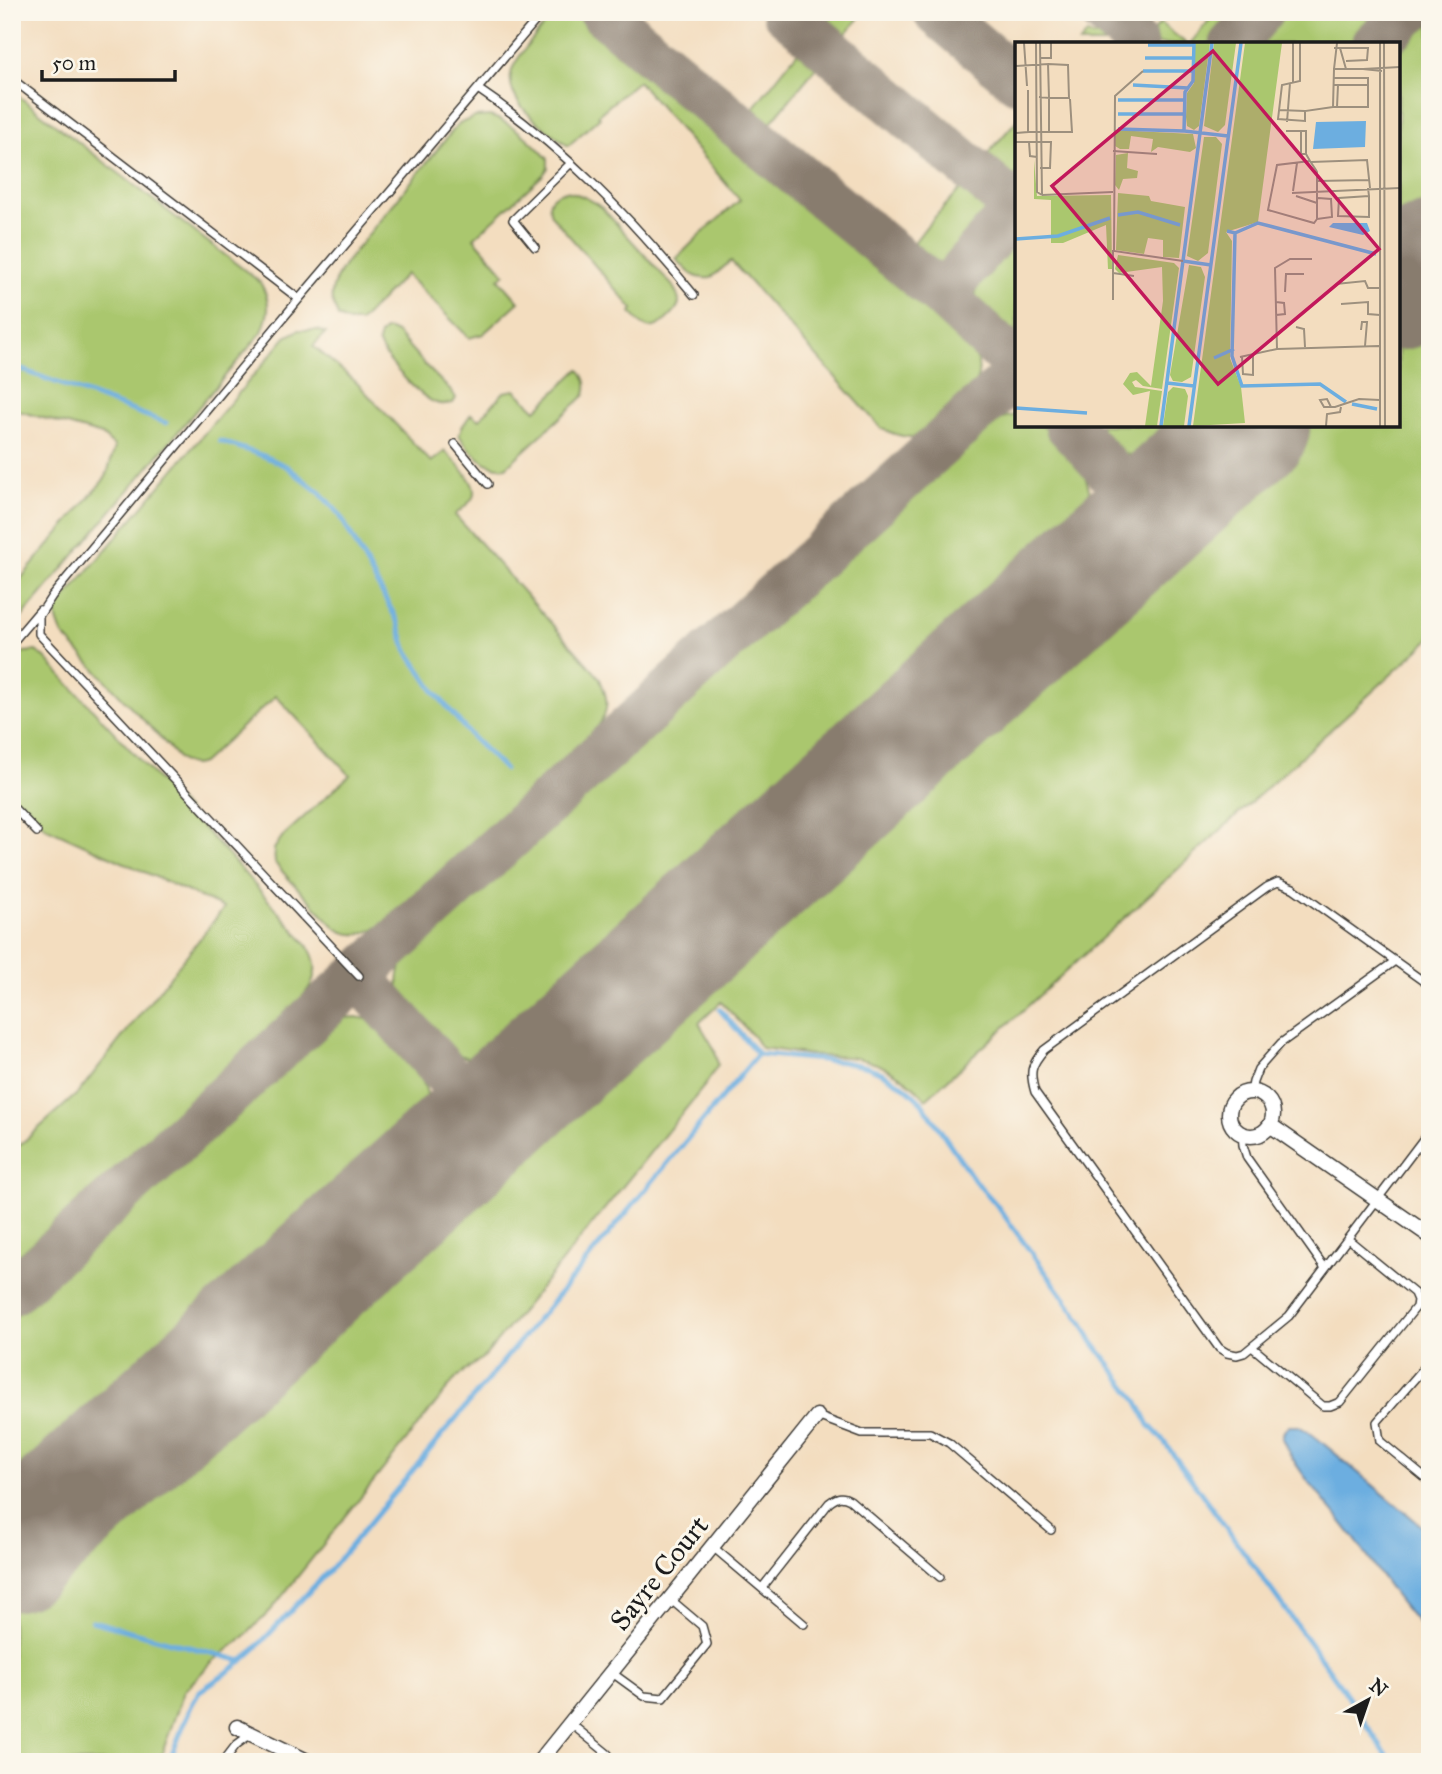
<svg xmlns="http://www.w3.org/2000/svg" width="1442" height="1774" viewBox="0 0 1442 1774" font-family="'IM FELL Great Primer',serif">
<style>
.green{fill:#aac76e;stroke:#637245;stroke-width:2}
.water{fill:#6caee0;stroke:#44657e;stroke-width:2}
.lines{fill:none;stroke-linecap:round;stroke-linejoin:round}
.stream{stroke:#6caee0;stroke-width:5}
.taxiway{stroke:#887c6e;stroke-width:47}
.runway{stroke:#887c6e;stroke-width:119}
.service-casing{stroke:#3c3934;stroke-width:10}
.minor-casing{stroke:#3c3934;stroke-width:17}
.service{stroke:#fff;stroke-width:7}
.minor{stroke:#fff;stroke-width:14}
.labels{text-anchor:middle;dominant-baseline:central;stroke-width:6;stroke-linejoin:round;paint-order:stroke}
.street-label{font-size:28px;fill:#1c1c1c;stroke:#fbf7ec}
.inset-river{fill:none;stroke:#6caee0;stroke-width:3.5}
.inset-road{fill:none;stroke:#9d907e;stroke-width:2}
.view{fill:#c2185b;fill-opacity:0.15;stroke:#c2185b;stroke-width:3.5}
.inset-edge{fill:none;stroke:#1c1c1c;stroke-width:3.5}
</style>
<rect width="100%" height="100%" fill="#fbf7ec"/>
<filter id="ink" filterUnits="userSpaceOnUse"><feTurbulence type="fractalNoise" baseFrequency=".0143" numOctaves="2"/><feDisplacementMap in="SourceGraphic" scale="14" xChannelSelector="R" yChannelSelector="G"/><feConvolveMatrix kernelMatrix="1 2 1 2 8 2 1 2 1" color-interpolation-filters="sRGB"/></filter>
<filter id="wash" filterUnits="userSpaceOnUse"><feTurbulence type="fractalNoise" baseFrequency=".00686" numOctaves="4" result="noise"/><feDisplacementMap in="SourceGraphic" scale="28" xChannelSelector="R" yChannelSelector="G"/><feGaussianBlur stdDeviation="1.57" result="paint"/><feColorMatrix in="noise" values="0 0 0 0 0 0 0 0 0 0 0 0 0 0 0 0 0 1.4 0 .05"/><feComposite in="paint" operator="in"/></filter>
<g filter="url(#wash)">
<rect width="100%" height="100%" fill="#f3ddbf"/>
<path class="green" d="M555,12h22l-1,2 391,328c27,32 2,53 -21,74 -8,8 -16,17 -27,20 -13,3 -25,-2 -37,-7l-151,-168 -20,17c-18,2 -23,-7 -35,-19l24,-24 40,-35 -102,-119 -40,34 2,2 -32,29c-21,-17 -66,-43 -56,-76 4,-14 33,-45 43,-58z
M835,12h28c-9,12 -18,29 -35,27 -10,-14 -3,-16 7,-27z
M1114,12h33l4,3 -6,7 -9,5 -13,-7z
M1202,12h29c4,12 1,22 -7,32h-34l20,-25z
M1272,12h119l-34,32h-112z
M1430,16v200l-32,29v-201z
M1160,23l27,21h-34c-3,-10 1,-14 7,-21z
M1103,26l13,12 4,6h-41l8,-10 7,3z
M801,48l6,1 12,8 1,6 -57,69 -18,-14z
M12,91l248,191c11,19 10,30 2,50l-250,297v-40l94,-112 9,-30 -13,-12 -90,-26z
M490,116c23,7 42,25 58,43v9l-5,7 -69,63 31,36 -6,5 20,23 -36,32 -14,4 -63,-64 -46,48h-11l-11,-5c-1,-6 -5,-11 -6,-16 -2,-15 7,-28 14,-39l112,-138 17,-7z
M1017,120v55c-13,2 -23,-10 -32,-18z
M962,187c13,3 28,15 25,29l-38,46 -6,5 -15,3 -21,-18 19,-25z
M566,191c16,4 25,8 37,18l69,76c11,17 9,21 -5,34 -16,15 -25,9 -36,-7l2,-3 -82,-94c-5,-15 0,-20 15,-24z
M1017,227v108c-12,0 -21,-7 -29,-14 -33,-32 8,-69 29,-94z
M1430,299v340l-504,460c-19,-22 -49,-40 -79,-42 -9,-1 -18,0 -27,-1 -20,-2 -39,-6 -59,-8l-7,-11 -33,-35 -22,21 16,27 3,15 -12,19 -220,271 -30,23 -185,232 -27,27 -32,25 -28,29 -25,71h-147v-170l1279,-1167h107v-97z
M299,330h18l9,3 -13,13 44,37 74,79 14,-11c9,10 37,34 27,48 -4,6 -12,11 -17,16l144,162c9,21 12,31 -2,51l-215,197c-16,9 -30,14 -46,3l-48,-50 -13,-15 -1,-14 8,-12 68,-62 -74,-79 -74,67c-17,7 -24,-5 -34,-17l-105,-111c-11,-23 -8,-24 7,-43l216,-255z
M385,330h5l7,3 30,34 25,25 4,6 -3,5c-5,1 -12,2 -17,0 -17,-6 -52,-45 -58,-61l2,-7z
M579,369c7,9 9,15 6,26l-79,72c-19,3 -38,-17 -47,-32l3,-8 9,-13 8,6 25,-28 11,-2 21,20z
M1017,415v10c8,0 20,-2 27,2 8,4 14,13 20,19 24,28 35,50 18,86l-556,510c-13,9 -28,20 -45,19 -7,0 -19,-5 -26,-8 -14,-8 -52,-45 -55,-60 -3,-11 -2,-22 4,-32l175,-164 67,-67 324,-298 35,-15z
M1089,425h112c-10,8 -19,18 -30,24 -16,10 -43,10 -58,-1 -9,-6 -17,-14 -24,-23z
M36,651l9,7 186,200 74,84c26,34 -2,55 -26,78l-267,241v-109l66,-59 146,-185 -177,-80 -35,-30v-137l12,-9z
M356,1017c5,1 11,1 15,4 11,5 19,18 27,27 35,37 42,63 8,104l-394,358v-191l321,-294 11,-7z"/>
<path class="water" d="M1289,1426h10l19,13 112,94v103c-31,-30 -53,-68 -79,-102 -23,-31 -54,-60 -69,-96l2,-7z"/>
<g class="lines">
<path class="stream" d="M12,366l154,57
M220,441l44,15 22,10 34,27 20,22 58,107 8,27 28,42 37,45 33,33
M720,1010l38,44 85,8 25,5 16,7 21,13 17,16 53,78 20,22 87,119 10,19 46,61 11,23 13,14 181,250 48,73
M92,1621l150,40
M169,1762l22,-56 9,-15 35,-24 20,-18 81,-86 422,-509"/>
<path class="taxiway" d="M602,12l340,283
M785,12l231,195
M936,12l81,68
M1103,12l24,20 8,12
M1233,44l27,-32
M1375,44l34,-32
M1017,207l-75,88 61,57 14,17
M1068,425l83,91
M359,976l128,144
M12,1292l1005,-918"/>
<path class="runway" d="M1398,291l32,-29
M12,1552l1239,-1127"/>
</g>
</g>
<g filter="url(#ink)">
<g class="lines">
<g class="service-casing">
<path id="service" d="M12,79l287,220
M478,89c83,56 153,129 216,206
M535,247l-22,-27 58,-57
M455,444l33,40
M12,643l28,-33
M12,806l25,26
M359,976l-320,-342v-18l13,-20 247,-297 244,-287
M1430,986l-137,-98 -15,-6 -11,5 -223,163c-13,15 -15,22 -9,42l184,256 8,5 10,2 7,-2 45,-37 141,-186
M1251,1092l2,-10 5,-13 23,-26 114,-82
M1242,1134l1,11 4,13 78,110
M1418,1146l12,10
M1252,1347l71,59h7l10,-4 76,-95 1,-7 -3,-7 -66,-54
M1430,1361l-53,61 3,19 50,41
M817,1416l45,17h68l19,10 102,87
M713,1547l91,77
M762,1588l67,-85c8,-6 12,-8 21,-3l90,77
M611,1672l33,24 19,2 44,-54 -5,-18 -32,-27
M570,1723l38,31
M223,1762l13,-17 15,-11"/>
</g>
<g class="minor-casing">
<path id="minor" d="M1229 1114a22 22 0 1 1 44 0a22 22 0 1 1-44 0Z
M1270,1125l160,111
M237,1727l72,35
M539,1762l278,-346"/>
</g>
<use href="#service" class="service"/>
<use href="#minor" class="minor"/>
</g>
</g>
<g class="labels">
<g class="street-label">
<text transform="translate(659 1573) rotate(-51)">Sayre Court</text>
</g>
</g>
<g transform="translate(1015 42)">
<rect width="385" height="385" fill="#f3ddbf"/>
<path d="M180,1h15l-11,83 -5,4 -7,-4 -1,-9 1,-24 7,-10zM199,1h22l-11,82 -7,7 -14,-6zM230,1h37l-24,179 -32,10 6,9 -2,117 11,29 4,36 -52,3zM100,88l78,4 3,14 -6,4 -32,-5 -7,5 2,-13 -22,-3 -2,13h-9l-5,-3zM189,95h12l6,7 -14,109 -10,8 -11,-5zM113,111l-1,15 11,3 -1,7 -14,1 -4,11 -4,-5 1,-30zM19,118l3,36 74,-1 1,74h-4l-2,-44 -43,18h-12v-43l-17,-1zM103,151l31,3 2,5 34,6 -6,51 -16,-1v-17l-15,-2 -4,16 -28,-4zM103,213l56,8 5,5 -17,121 -19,-3 -7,-6 -4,2 3,5 27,4 -5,35h-12l5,-35 -17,4 -10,-11 7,-11 7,-1 14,14 12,-85 -1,-34 -43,6 -4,-4zM174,223l12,2 4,10 -14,100 -9,5 -9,-1 -3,-6zM158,345l12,2 3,7 -4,30h-21l5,-34z" fill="#aac76e"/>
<path d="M351,79l-1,26 -52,2 3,-27zM318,181h34l3,8 -7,4 -34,-8z" fill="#6caee0"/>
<path class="inset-river" d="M179,1l-1,38 -8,11 -1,39 44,5M133,3h46M130,16h48M128,29h50M118,43l55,3M103,58h67M103,72h66M103,87l66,2M103,173l20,-3 42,13M212,189l8,2 23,-10 118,31M220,191l-3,123 10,30 78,-2 26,18M0,197l43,-3 52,-18M168,219l28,4M199,316l20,-9M152,341l27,3M337,362l25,5M0,366l72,5M146,384l51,-383M174,384l52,-383"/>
<path class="inset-road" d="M9,1l3,43M21,1l1,149 5,3M25,1l2,152M278,1v39M285,1v38l-18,4 -4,34 27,2v-10l28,-4M365,1v383M369,1l1,383M319,6h6l6,21M325,6h28l-1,12 -21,1M25,16h11v-15M33,22l20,1 1,33h-20v35M0,24l33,-2 1,34 -10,-1M319,27l3,-26M128,29l-28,25 -1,155 69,10M367,29l-19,-2 37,-2M319,36h34v7h-30M319,43h4l-1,22h-4l1,-38h29M322,65h31v-22M264,68l26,1M272,80l3,-39M271,89h20v23l4,7 6,9 1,2v47l-3,4 -46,-13 9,-45 33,-4M286,89v23h5M13,90h44l-2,-33M0,91l13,-1v-42M0,100h36l-1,26h-10M14,100l1,14 7,1M98,109l44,3M296,120l56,-2 3,28M302,139l52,-1M353,146l1,8v21l-31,-1 1,-18 30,-2M278,149l4,-28M284,151h-7l108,-5M27,153l71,-3M281,154l21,7M302,177l15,-2 -1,-18 -13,-1M98,231l21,3M321,242l29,-3 3,7h11M270,250l1,-18h18M98,258v-50M261,260l8,1 1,11 -9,1M326,262l27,-2v12l12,1M281,285l8,2 1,18M346,288l1,-8h5l-2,24M262,307l-2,-81 15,-9h22M225,315l37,-8 102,-3M227,315l1,17 10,1v-22M316,365l-4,-8 -7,1 4,7h11l24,-8 21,1M311,384l1,-12 13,-2 1,-5"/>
<path class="view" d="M198,9l166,198 -161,135 -166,-198z"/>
<rect width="385" height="385" class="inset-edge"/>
</g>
<rect width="1442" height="1774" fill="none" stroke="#fbf7ec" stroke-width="42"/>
<g transform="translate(1368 1700) rotate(40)" stroke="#fbf7ec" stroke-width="5" paint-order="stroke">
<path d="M0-5L12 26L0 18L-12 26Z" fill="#1c1c1c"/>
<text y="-10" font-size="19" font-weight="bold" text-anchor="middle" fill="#1c1c1c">N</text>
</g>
<path d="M42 70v10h133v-10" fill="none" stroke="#1c1c1c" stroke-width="3.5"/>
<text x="52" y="70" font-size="21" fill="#1c1c1c" stroke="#fbf7ec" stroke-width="5" paint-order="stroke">50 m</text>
</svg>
